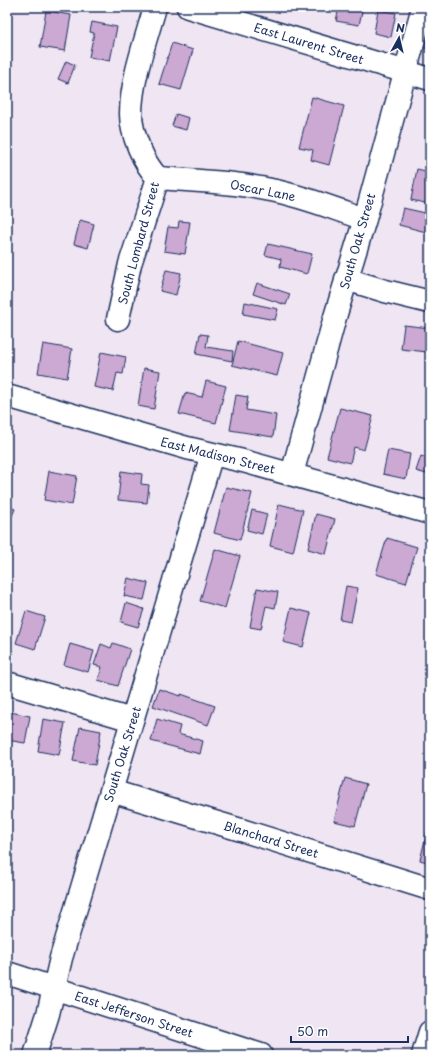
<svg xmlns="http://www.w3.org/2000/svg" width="437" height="1062" viewBox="0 0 437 1062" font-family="'Playpen Sans',sans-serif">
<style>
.building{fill:#cca9d3;stroke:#1b2f5e}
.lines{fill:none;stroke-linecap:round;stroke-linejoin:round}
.minor-casing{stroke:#1b2f5e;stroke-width:25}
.minor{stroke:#fff;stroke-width:22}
.labels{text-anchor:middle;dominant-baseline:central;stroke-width:4;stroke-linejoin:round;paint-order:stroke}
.street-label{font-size:12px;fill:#1b2f5e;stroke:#fff}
</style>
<rect width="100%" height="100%" fill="#f0e5f2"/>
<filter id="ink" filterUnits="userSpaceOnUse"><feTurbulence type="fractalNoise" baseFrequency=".025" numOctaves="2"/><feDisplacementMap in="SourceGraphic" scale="8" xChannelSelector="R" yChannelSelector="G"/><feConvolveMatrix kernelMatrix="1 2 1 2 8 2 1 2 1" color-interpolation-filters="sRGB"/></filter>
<g filter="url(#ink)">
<path class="building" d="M339,7h24l-4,18 -23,-4z
M378,10l18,3 -5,24 -17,-4z
M430,10v39l-10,-2z
M46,11l25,4 -6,36 -25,-4z
M92,22l25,5 -7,34 -21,-4 5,-24 -4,-1z
M172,43l21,7 -12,40 -22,-6z
M66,61l9,4 -7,18 -10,-4z
M312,97l32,9 -15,59 -18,-5 2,-10 -14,-3z
M176,114l13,4 -3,12 -14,-4z
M417,169l13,3v32l-19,-4z
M403,208l27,6v19l-31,-8z
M80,220l14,4 -6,24 -14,-4z
M179,221l11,1 -5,32 -21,-3 4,-24 10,1z
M268,244l44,10 -5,20 -27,-7 1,-8 -16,-4z
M166,270l15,3 -5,22 -16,-4z
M257,283l33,11 -4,11 -33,-11z
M245,302l33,7 -3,11 -32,-6z
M404,325l26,3 -3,24 -26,-3z
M200,334l8,1 -2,12 27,4 -1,10 -36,-7z
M238,341l45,12 -6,23 -45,-11z
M43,344l29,5 -5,29 -29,-5z
M101,352l25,5 -3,17 -6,-1 -4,18 -19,-4z
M144,368l16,3 -6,38 -16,-3z
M206,381l20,5 -10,37 -37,-9 6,-21 17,4z
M236,395l12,2 -2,13 30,5 -3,22 -43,-7z
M340,408l33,8 -9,34 -10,-3 -4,16 -23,-6z
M388,450l22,4 -4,25 -23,-5z
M421,456l9,3v16l-14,-4z
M49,471l28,5 -5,29 -28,-5z
M121,471l21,3 -1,10 8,1 -2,18 -29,-3z
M226,487l26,6 -12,47 -26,-7z
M279,504l24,6 -10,42 -23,-6z
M7,506l8,3 -8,18z
M252,510l15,4 -5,20 -15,-4z
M316,514l19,5 -9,35 -18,-5z
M387,538l30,9 -11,36 -30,-9z
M215,549l25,7 -15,52 -25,-7z
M128,578l20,5 -4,17 -20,-4z
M346,586l12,2 -7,34 -11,-2z
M257,588l21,4 -3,16 -9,-2 -5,23 -11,-2z
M126,603l18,6 -6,18 -17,-5z
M291,608l20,5 -8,34 -20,-5z
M26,611l19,6 -10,32 -19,-6z
M113,643l17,6 -12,37 -20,-6 4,-13 -8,-2 7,-21 10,4z
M70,644l24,7 -6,21 -24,-7z
M159,689l22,7v-2l34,12 -7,19 -55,-19z
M10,712l20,4 -5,27 -18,-3v-14z
M43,719l22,4 -6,32 -21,-4z
M157,719l23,7 -2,8 25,7 -3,13 -49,-13z
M80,727l21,4 -6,34 -22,-4z
M345,778l21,6 -11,42 -21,-5z
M429,824l1,1v38l-10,-3z"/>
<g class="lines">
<g class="minor-casing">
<path id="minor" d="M155,7c-9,33 -24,73 -24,107 0,20 13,50 27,64
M188,7l242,72
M158,178c38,3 76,4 113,12 32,6 63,19 94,29
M346,279l39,12 45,11
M118,319l12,-55 28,-86
M7,396l180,52 56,13 187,52
M292,474l43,-157 30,-98 58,-212
M7,683l125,37
M111,791l130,39 189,59
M7,973l254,82
M35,1055l13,-41 13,-56 151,-504
M423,1055l7,-23"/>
</g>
<use href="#minor" class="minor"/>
</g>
</g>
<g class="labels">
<g class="street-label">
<text transform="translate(309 43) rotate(17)">East Laurent Street</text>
<text transform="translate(263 190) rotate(11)">Oscar Lane</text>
<text transform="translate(357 241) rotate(-74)">South Oak Street</text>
<text transform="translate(138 243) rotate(-75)">South Lombard Street</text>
<text transform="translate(218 455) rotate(14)">East Madison Street</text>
<text transform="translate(122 754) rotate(-73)">South Oak Street</text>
<text transform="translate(271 839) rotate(17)">Blanchard Street</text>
<text transform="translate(134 1014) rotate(18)">East Jefferson Street</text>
</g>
</g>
<rect width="437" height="1062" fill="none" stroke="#fff" stroke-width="24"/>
<rect x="12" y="12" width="413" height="1038" fill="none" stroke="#1b2f5e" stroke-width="1.5" filter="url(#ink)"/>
<g transform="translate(399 38) rotate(8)" stroke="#ffffff" stroke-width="3" paint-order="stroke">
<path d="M0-3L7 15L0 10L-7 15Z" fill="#1b2f5e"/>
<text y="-6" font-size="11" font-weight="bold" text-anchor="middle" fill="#1b2f5e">N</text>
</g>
<path d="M291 1036v6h117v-6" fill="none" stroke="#1b2f5e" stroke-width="2"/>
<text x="297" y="1036" font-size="12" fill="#1b2f5e" stroke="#ffffff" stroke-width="3" paint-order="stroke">50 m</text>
</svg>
